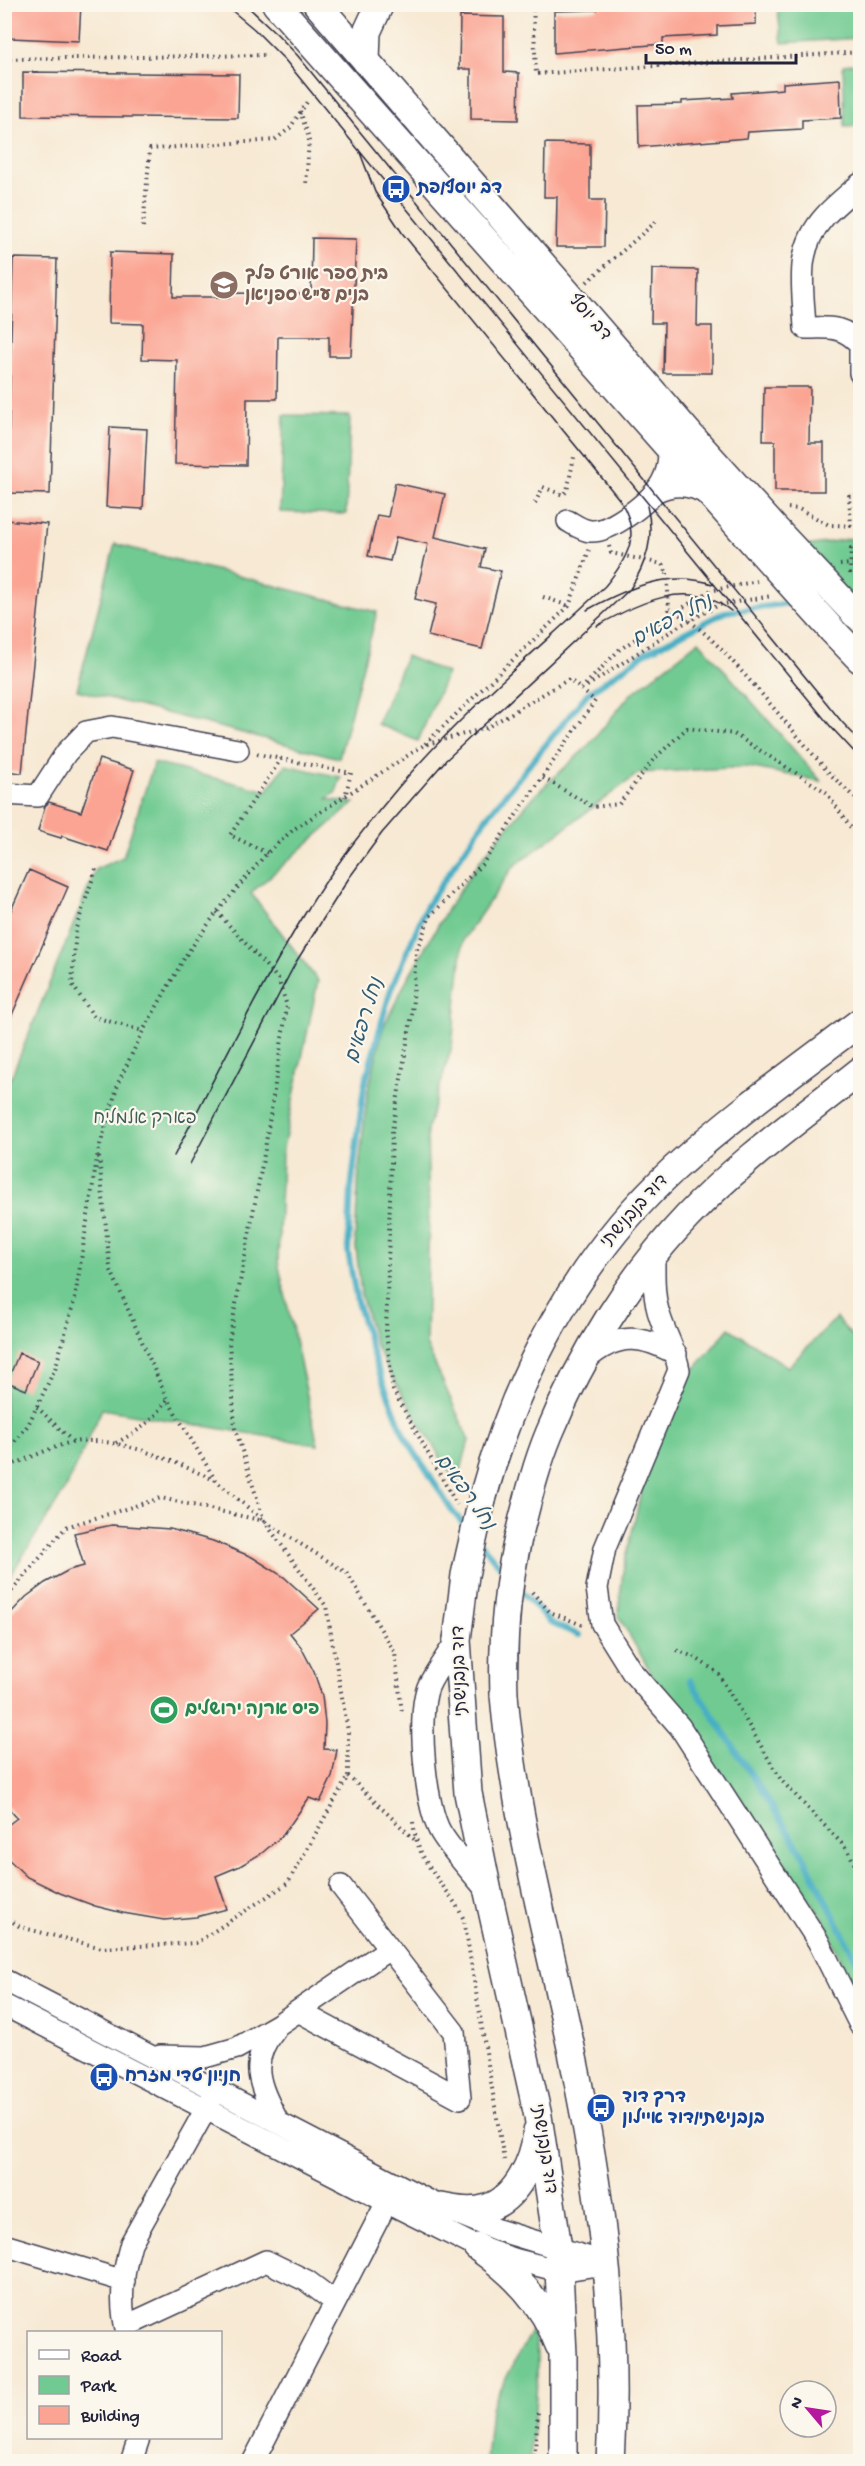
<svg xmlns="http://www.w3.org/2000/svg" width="865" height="2466" viewBox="0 0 865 2466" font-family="'Gochi Hand','Playpen Sans Hebrew',sans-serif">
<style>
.green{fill:#70ca91;stroke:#497666;stroke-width:1.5}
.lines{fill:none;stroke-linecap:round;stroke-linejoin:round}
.stream{stroke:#46afc5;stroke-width:6}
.building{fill:#fba493}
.minor-casing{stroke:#424052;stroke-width:24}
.major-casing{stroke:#424052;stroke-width:30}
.path{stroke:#424052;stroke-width:4;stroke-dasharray:1.5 4.5;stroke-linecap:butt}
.minor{stroke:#fff;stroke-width:21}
.major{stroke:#fff;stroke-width:27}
.tram{stroke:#22223b;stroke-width:1.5}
.major-bridge-casing{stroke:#424052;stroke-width:30;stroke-linecap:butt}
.path-bridge{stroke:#424052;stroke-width:4;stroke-dasharray:1.5 4.5;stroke-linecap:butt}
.major-bridge{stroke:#fff;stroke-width:27}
.labels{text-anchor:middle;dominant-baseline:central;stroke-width:4.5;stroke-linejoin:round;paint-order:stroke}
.transit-label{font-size:18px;font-weight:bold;fill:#164399;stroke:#fbf7ec;text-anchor:start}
.education-label{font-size:18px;font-weight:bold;fill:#785e54;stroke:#fbf7ec;text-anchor:start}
.street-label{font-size:18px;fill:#22223b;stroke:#fbf7ec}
.park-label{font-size:18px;fill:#3d5d59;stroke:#fbf7ec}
.leisure-label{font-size:18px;font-weight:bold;fill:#27864d;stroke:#fbf7ec;text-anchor:start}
.water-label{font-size:20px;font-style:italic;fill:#305a72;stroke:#fbf7ec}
</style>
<rect width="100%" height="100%" fill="#fbf7ec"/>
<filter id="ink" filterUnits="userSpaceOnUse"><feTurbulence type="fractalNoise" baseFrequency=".0167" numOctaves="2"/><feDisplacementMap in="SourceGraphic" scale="12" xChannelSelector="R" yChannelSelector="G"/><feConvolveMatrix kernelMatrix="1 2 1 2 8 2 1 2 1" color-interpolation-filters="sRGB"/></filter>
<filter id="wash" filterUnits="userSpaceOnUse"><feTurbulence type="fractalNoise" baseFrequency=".008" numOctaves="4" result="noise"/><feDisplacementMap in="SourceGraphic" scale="24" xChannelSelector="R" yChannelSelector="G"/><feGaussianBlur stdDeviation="1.35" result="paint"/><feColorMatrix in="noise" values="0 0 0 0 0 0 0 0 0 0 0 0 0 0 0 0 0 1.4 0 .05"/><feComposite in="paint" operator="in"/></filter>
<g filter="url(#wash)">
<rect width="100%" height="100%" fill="#f7e9d3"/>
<path class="green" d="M777,5h83v33l-78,5z
M860,63v63l-15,1 -2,-62z
M284,415l66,1 -4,98 -66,-2z
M860,537v73l-59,-63z
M115,544l262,68 -38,146 -262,-68z
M699,641l122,140 -73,-14 -109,6 -126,94 -50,73 -11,106 -25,83 2,85 -3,130 43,96 -12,45 -68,-113 -14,-28 -14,-50 -6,-56 4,-69 9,-78 15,-63 24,-49 41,-71 33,-49 54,-64 53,-49 42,-51z
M406,656l41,17 -29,68 -41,-17z
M154,763l113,28 18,-26 56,12 -5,15 -9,7 27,4 -103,90 67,88 -36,172 -4,109 40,183 -216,-36 -36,79 -61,96v-492l91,-223 27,-12z
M836,1318l24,27v662l-36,-87 -124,-174 -45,-66 -37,-65 5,-44 37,-161 69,-82 59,39z
M532,2329c12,26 0,102 -2,132h-44l5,-54z"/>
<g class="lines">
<path class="stream" d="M467,1528l-14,-16 -49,-77 -28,-71 -19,-62 -9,-50 3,-63 13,-103 26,-94 36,-85 61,-90 100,-123 60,-42 78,-40 72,-10
M480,1543l23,26
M517,1586l33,37 29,12
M690,1680l111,171 59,116"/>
</g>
<g id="blocks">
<path class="building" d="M11,4h70l-2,37 -69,-3z
M631,4h125v20l-39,2v9l-54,3v6l-109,9v-42l43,-1v-3z
M460,16l44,1v55l15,1 -1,47 -47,-1v-50h-12z
M23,72l216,2 -1,44 -215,-2z
M840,79l1,39 -39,2v9l-54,3 -1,6 -108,9 -1,-42 44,-1v-3l51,-3 -1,-5 51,-4v-6z
M545,143l45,1v56h15l-1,47h-48l1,-50h-13z
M312,238l44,1 -5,117h-22v-19h-51l-1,62h-30l-1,66 -71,-1 2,-104 -35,-1 1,-35 -34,-1 1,-71 64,2 -1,43h58v-4l80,1z
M13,258l44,1 -7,235 -43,-1z
M652,269l46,1 -1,56h15v47h-49l1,-50h-13z
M764,387h46l-1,56h15v48h-49v-50h-12z
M110,427l37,2 -4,80 -37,-2z
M395,483l50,11 -10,43 50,12 -4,18 20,4 -19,78 -54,-13 8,-32 -21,-5 13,-55 -32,-7 -6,24 -22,-5 9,-41 11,2z
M6,520l41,4 -25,249 -18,-2z
M99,759l35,11 -26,81 -46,-15 -1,2 -23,-7 7,-25 4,-4 32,10z
M29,870l39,17 -64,146v-107z
M19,1353l19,8 -12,29 -19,-8z
M112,1525l58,4 43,12 39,16 32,20 35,32 -29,24 11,14 13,25 8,24 3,27 -1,26 13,1 -5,27 -12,25 -11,-4 -26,37 -21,18 -22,13 -24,10 11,33 -31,8 -32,3 -41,-7 -28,-7 -35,-13 -33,-16 -23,-22v-27l13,-10 -13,-15v-183l22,-23 19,-14 24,-13 15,-4 -10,-33z"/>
</g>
</g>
<g filter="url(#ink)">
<use href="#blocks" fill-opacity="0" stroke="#424052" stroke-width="1.5"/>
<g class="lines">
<g class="minor-casing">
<path id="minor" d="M860,184c-11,10 -24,20 -35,32 -31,34 -22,69 -20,112 25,0 37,-3 55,16v29
M655,492c19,-10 37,-8 55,4
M568,521c7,4 14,9 22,10 21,2 62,-31 72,-49 6,-11 8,-23 6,-36
M4,794l34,2 28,-43 20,-21 26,-5 126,23
M654,1256c0,20 -1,42 6,61 6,19 16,34 19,53l-74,178 -8,40 5,36 30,48 48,55 138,214 42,84
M587,1359c31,-27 55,-24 89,-5
M457,1640c-9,15 -22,31 -29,47 -11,29 -3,120 13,146 13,21 31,39 46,58
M4,1980l437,227 57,23 109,33
M4,2005l383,197 90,45 40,13 43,11 43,-7
M298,2011l162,87 -6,-66 -113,-146
M275,2029c-28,34 -15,57 3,93
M160,2056l45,1 32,-9 42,-24 110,-75
M4,2245l120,36
M126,2326l140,-65 41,20 28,21
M127,2332c-8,-28 -4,-61 4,-89l81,-145
M131,2462l8,-24
M253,2462l134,-260"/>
</g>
<g class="major-casing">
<path id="major" d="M276,4l481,543
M317,4l374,432 87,96
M366,61l1,-29 13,-28
M832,630l28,29
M482,1500c34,-126 96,-243 193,-332 58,-53 123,-99 185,-146
M518,1538c9,-35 17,-70 31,-104 32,-78 80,-156 138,-217 52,-55 114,-99 173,-146
M457,1640l11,153 20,99 50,224 20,132 5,107v107
M504,1695c11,131 49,258 74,387 25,126 40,252 32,380
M441,2207c15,3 31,6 46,1 30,-9 47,-48 50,-76
M477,2247c37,26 66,55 82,98"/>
</g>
<path class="path" d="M533,4l3,70 324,-22
M4,59l264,-4
M300,111l9,27 -3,49
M143,227l7,-78 125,-9 15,-12 17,-26
M587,282l72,-63
M535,503l8,-16 20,8 4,-4 7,-34
M788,508l11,1 30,16 31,1
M851,526l-2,-30 11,-2
M609,546l2,7 51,11 5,9
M840,565l20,-2
M850,574l1,-25 9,-1
M543,597l26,9
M754,685l75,88 31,30
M587,686l92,-60 40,-21 53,-9
M581,689l38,-39 55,-37 36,-22 47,-10
M425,744l144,-138 20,-56
M257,754l94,19 -6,24
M543,778l50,29 26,-3 35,-45 33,-31 47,6 92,58 34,49
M267,853l-37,-18 51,-76
M96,869l-20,59 -4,56 22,33 49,14
M217,912l61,67 9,27 -22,143 -36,192 6,87 29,93
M99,1157l11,111 57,131 49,82 48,40 83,52 48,80 7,60
M37,1407l36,35
M116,1443c22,-12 39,-22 51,-44
M4,1456l24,-31 27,-56 20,-71 23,-146 21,-71 24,-50 43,-76 31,-43 50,-59 27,-24 130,-84 62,-17 83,-49 26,22 -112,162 -53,53 -14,36 -4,62 -20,117 -6,200 7,59 64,115
M4,1468c19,-7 52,-23 69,-26 44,-7 103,20 141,38
M532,1592l18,20 32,13
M4,1600l62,-73 95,-29 103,23 62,85 22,125v45l-60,107 -92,60 -94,5 -82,-21 -16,-11
M677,1650l19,8 22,15 63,107 67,70 12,26
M348,1776l67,64
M413,1822c5,46 34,60 51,98l40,240
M534,2462l4,-51"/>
<use href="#minor" class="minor"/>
<use href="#major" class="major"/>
<path class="tram" d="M224,4l30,25 31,31 546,667 29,31
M245,4l32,30 21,22 544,666 18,19
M587,610c40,-22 83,-41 128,-25
M597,626c41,-23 92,-49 134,-15
M174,1156c43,-82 83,-165 132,-244 25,-41 55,-80 86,-117 63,-77 141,-141 213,-209 24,-29 37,-53 14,-87l-216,-265 -28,-42 -16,-42
M190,1164l106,-202 53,-84 33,-45 64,-73 184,-171c17,-27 25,-52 17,-83"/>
<g class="major-bridge-casing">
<path id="major-bridge" d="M778,532l77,82
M757,547l75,83
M457,1640l8,-65 17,-75
M504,1695c-2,-55 2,-103 14,-157"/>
</g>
<path class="path-bridge" d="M667,573l2,36c35,17 59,48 85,76"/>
<use href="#major-bridge" class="major-bridge"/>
</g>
</g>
<defs>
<g id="bus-disc" transform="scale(1.5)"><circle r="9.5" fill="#1a4fb4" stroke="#fbf7ec"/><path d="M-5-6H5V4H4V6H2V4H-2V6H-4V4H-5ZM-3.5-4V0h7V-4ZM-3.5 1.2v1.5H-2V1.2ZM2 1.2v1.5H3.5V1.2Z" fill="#fff"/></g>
<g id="school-disc" transform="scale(1.5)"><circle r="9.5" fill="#8d6e63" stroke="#fbf7ec"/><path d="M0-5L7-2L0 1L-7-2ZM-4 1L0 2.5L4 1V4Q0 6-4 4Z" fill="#fff"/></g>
<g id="stadium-disc" transform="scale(1.5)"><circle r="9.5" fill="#2e9e5b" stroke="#fbf7ec"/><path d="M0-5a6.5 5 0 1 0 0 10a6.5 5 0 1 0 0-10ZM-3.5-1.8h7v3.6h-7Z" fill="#fff"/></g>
</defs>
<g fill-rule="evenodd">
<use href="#bus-disc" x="396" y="189"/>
<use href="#school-disc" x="224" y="285"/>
<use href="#stadium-disc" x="164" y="1710"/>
<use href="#bus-disc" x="104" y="2077"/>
<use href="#bus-disc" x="601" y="2108"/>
</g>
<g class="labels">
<g class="transit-label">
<text x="417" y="189">דב יוסף/פת</text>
<text x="125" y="2077">חניון טדי מזרח</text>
<text x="622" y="2098">דרך דוד<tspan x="622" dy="21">בנבנישתי/דוד איילון</tspan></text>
</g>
<g class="education-label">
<text x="245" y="275">בית ספר אורט פלך<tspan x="245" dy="21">בנים ע"ש ספניאן</tspan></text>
</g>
<g class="street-label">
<text transform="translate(589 318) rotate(49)">דב יוסף</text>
<text transform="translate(635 1212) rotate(-48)">דוד בנבנישתי</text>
<text transform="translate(461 1671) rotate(-92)">דוד בנבנישתי</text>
<text transform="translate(543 2149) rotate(81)">דוד בנבנישתי</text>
</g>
<g class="park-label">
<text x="145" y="1119">פארק אלמליח</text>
</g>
<g class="leisure-label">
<text x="185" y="1710">פיס ארנה ירושלים</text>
</g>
<g class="water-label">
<text transform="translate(673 622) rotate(-28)">נחל רפאים</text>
<text transform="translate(366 1021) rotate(-73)">נחל רפאים</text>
<text transform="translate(464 1493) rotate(54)">נחל רפאים</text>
</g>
</g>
<rect width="865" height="2466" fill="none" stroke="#fbf7ec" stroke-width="24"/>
<rect x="27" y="2331" width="195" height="108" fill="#fbf7ec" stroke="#a4a2a5" stroke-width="1.5"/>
<rect x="39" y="2350" width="30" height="9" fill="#ffffff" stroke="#a4a2a5" stroke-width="1.5"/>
<text x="81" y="2361" font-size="18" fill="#22223b">Road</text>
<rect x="39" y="2376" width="30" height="18" fill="#70ca91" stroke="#a4a2a5" stroke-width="1.5"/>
<text x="81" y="2391" font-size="18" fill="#22223b">Park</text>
<rect x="39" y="2406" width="30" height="18" fill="#fba493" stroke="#a4a2a5" stroke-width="1.5"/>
<text x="81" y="2421" font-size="18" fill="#22223b">Building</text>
<g transform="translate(808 2409) rotate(299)"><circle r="28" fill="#fbf7ec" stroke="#a4a2a5" stroke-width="1.5"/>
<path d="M0-4.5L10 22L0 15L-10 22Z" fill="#b5179e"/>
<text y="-9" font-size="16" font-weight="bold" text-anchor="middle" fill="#22223b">N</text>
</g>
<path d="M646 54v9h150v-9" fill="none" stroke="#22223b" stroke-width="3"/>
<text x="655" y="54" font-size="18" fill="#22223b" stroke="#fbf7ec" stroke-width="4.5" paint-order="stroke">50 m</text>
</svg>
